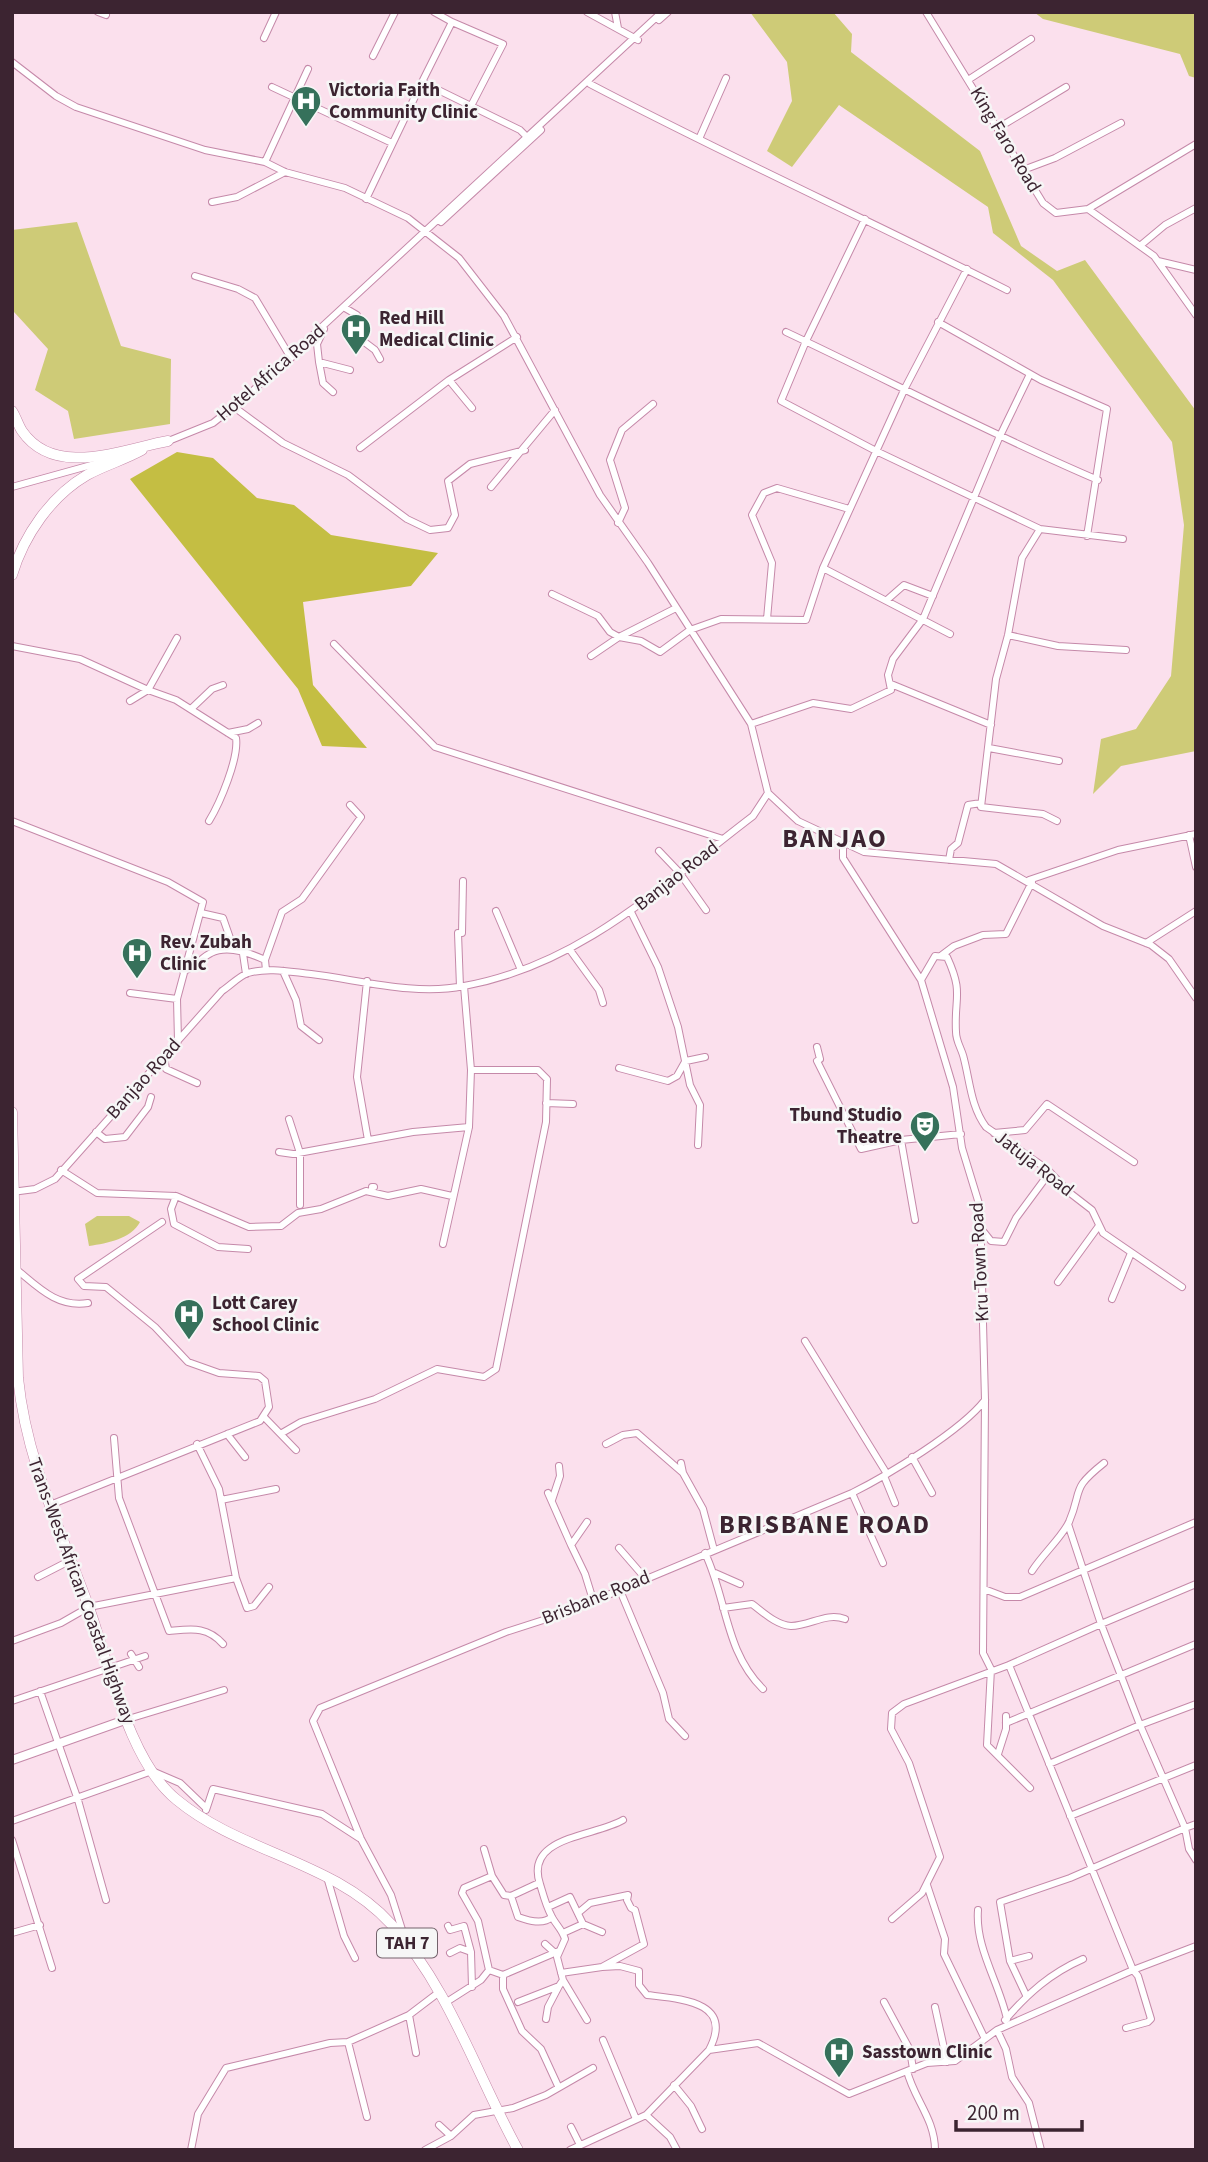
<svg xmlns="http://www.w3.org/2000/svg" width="1208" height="2162" viewBox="0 0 1208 2162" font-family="'Source Sans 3',sans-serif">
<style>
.green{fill:#cecb77}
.forest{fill:#c4be43}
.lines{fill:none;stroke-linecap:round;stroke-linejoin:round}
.minor-casing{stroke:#c589a9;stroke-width:8}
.major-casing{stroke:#c589a9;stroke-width:10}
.highway-casing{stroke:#c589a9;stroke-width:11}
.minor{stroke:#fff;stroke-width:6}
.major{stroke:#fff;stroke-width:8}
.highway{stroke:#fff;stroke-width:10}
.labels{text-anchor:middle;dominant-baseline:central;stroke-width:5;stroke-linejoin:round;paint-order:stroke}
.shield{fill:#f6f6f6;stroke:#74636c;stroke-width:2}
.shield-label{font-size:18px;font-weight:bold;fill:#3c2431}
.poi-label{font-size:19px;font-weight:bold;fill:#3c2431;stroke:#f6f6f6;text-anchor:start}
.street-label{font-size:19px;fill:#3c2431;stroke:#f6f6f6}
.district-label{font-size:26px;font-weight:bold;letter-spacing:2px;fill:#3c2431;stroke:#f6f6f6}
</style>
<rect width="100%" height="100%" fill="#fbe0ed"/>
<path class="green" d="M750,12h83l19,22 -1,18 129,99 41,95 36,25 28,-11 111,151v340l-75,15 -28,28 8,-55 35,-10 35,-53 13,-151 -12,-83 -119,-162 -60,-47 -5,-26 -149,-102 -47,62 -25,-16 25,-50 -5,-39z
M1034,12h162v66l-7,-2 -9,-22 -137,-35z
M77,222l44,124 50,13 -1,65 -96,15 -6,-28 -33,-21 13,-41 -34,-37 -2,-82z
M97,1216h32l11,6c-9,17 -32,21 -51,24l-4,-22z"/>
<path class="forest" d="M177,452l36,6 44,40 37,7 37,30 107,18 -27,33 -108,16 10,83 54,63 -45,-2 -24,-57 -168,-210z"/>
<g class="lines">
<g class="minor-casing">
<path id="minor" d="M98,12l8,3
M434,12l18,10
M587,12l51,28
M615,12l3,16
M926,12l117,191 13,10 32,-4 66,47 42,59
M659,20l9,-8
M264,38l12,-26
M373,56l22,-44
M12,62l44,34 20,11 129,43 60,12 20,10 60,16 63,30 51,40 45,58 96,179 48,68 103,161 17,69 -15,23c-91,69 -172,149 -289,170 -49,10 -104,-6 -153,-12 -20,-2 -42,-7 -63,-1 -9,3 -18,13 -26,18l-167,188 -20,10 -23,3
M968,80l63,-41
M422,82l30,-60 51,22 -32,62
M590,84c137,72 279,136 417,206
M272,87l120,56
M998,128l68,-41
M699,139l27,-61
M265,162l43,-93
M1023,170l32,-12 66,-35
M366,199l56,-117 98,48 7,7
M212,202l25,-5 48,-25
M1088,209l108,-65
M865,219l-59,122 -25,60 95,50 164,78 83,10
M441,222l100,-92
M1141,245l24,-20 31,-17
M1158,261l38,9
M195,276l43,13 17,9 36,60
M345,308l12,7 -2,20 20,15 5,9
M938,322l103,58 66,29 -20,127
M324,329l-7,15 2,18 31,8
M786,332c104,49 206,103 312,148
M319,362l4,21 10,9
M449,380l23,28
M234,407l49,36 65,32 59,44 23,11 18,-2 7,-13 -7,-34 22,-17 55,-14
M166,442l47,-19 33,-26 416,-385
M360,448l89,-68 68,-43
M12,487l101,-28
M491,487l64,-77
M618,523l7,-15 -15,-48 12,-30 31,-26
M1040,529l-18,29 -14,77 -12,44 -15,128 62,7 14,7
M823,568l82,-180 62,-119
M552,594l46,22 12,16 9,5 22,4 19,11 30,-22 31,-11 85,1 17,-52 127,66
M888,599l16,-14 29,11
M767,619l5,-56 -20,-48 12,-22 13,-5 72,21
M1008,635l50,11 68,4
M334,644l101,103 288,92
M12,646l68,13 68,31 29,-52
M591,656l28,-19 57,-29
M891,684l100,41
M130,701l18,-11 28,10 60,38c3,20 -16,65 -27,83
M192,708l20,-19 11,-4
M751,724l62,-21 38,6 40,-19 -3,-15 5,-16 30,-40 76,-181 31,-64
M228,733l20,-4 10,-6
M989,748l70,13
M768,793l30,28 66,31 132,12 107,62 48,19 18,14 27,39
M12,821l156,61 35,20 -26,97 1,42
M1189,835l7,32
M843,842v16l78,122 32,107 9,61 18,59 5,193 -2,253 8,16
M659,851l20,21 27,38
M949,860l2,-11 7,-6 10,-38 13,-2
M1029,880l89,-30 78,-16
M496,911l25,59
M631,912l27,55 20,60 12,58 10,20 -2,40
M201,913l22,5 7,20 12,9 4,27
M458,933l2,54
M462,933l1,-52
M1146,943l50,-32
M570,950l29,40 4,13
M942,955l12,-9 29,-11 23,-1 26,-52
M266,970l-1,-10 17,-48 20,-13 59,-82 -11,-12
M183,971c13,-3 17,-13 28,-18 16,-8 39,0 54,7
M283,971l13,29 5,26 18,14
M921,980l14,-24 12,1c17,37 7,39 9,75 0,10 6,17 8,27 6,23 7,48 22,68l61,42 23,24 22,17 11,23 79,54
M367,981l-10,96 11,63
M130,993l47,6
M817,1047l3,12
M164,1057l2,12 31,14
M686,1061l19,-4
M817,1061l44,88 40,-9 60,-6
M619,1068l49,13 9,-5 9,-16
M546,1103l27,1
M289,1119l11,34v52
M96,1132l9,7 20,-2 23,-30 3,-10
M994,1133l31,-3 22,-26 87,58
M901,1140l14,80
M279,1152l14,2 120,-22 56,-5
M61,1170l36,23 79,3 73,31 32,-1 17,-13 23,-4 45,-18 22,5 33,-7 31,7
M372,1187h2
M176,1196l-5,13 3,15 44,23 30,2
M983,1231l8,10 13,1 12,-24 34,-46
M443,1244l26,-117 2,-57 -7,-84
M16,1269c22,18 41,39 72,34
M1058,1282l40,-55
M1112,1299l19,-46
M805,1341l82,133
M264,1417l32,33
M282,1433l19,-11 74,-23 62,-30 47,8 12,-8 50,-247 1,-43 -9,-9h-67
M227,1434l18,23
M114,1438l5,60 50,133c23,-2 38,-5 54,13
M197,1444l22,45 17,89 11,30 7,-2 15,-19
M606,1444l17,-9 14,-2 46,40
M912,1457l20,36
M681,1463l2,10 20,36 11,41
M884,1476l11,27
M548,1493l23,52
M852,1493l31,70
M221,1500l55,-11
M552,1500l8,-24 -1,-10
M50,1505l210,-84 9,-14 -4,-26 -6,-5 -40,-3 -31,-11 -33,-35 -49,-40 -22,-1 -6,-7 84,-57
M587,1522l-16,23 14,29 8,26
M1068,1524l33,100 95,-40
M619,1548l26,30
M705,1553c22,46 20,99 58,136
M1032,1571c10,-16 30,-34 37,-49 14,-33 1,-32 35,-59
M715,1573l25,11
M38,1577l33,-17
M619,1588l44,105 6,26 16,17
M984,1589l21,8h15l176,-75
M723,1608l29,-4c11,8 24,21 39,22 19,0 35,-14 54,-7
M12,1641l49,-18 28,-16 147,-29
M131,1654l8,13
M1009,1665l92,-41 39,101 -91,39
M991,1669l-4,76 43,43
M40,1691l38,109 28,100
M12,1701l133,-45
M125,1720l99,-30
M1006,1723l190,-79
M998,1754l8,-25v-13
M206,1810l7,-21 109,25 37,24
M1070,1816l126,-51
M12,1821l140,-50 28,12 26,25
M1196,1824l-11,4 4,21 7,11
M12,1840l40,128
M484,1849l8,27 12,19 7,1 28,-13
M327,1877l17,59 11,22
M927,1885l18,54 -1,15 41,85
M511,1896l7,21c11,4 25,8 34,0
M548,1907l22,-10 13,27 -20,9
M978,1910c-3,38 21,72 29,109
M583,1924l19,8
M448,1926l2,4 14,-4 7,26
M12,1933l28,-8
M404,1936l-13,-41 -30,-56 -48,-118 7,-13 186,-76 59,-19 287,-120c36,-18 109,-62 133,-93
M545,1944l10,9
M450,1953l10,-5 11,4 1,35
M1010,1961l-10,-59 70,-24 115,-50 -45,-103 56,-21
M602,1967l18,-1 19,5v14l8,10c33,4 88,6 62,55
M489,1970l-11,-49 -16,-28 2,-5 28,-12
M561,1973l41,-6 42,-23 -9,-34 -4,-2 -4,-8 1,-5 -38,8 -12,10
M503,1975v14l19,42 19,18 17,37
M563,1980l24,40
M1026,1995l-16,-34 19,-5
M518,2002l41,-16 4,-6 -6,-23 8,-18c-3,-10 -10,-15 -14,-24 -5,-9 -8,-21 -11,-31 -16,-48 54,-47 83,-64
M884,2002l26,48 3,19
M445,2003l36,-23 8,-10 14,5 56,-24
M935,2007l12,55
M546,2019l2,-12 11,-21
M1005,2020c23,-27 46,-47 78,-61
M1126,2028l22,-6 3,-3 -13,-43 -5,-6 63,-24
M997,2030l9,19 6,28 17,26 12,47
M603,2040l33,79
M348,2042l19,75
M416,2053l-7,-38 29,-22
M907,2071c7,28 28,48 28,79
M674,2085l17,21 11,23
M646,2115l24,22 7,13
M439,2125l12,11 23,-21 39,-7 33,-13 47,-27
M571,2127l9,18
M191,2150l7,-36 28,-46 104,-25 18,-1 61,-27
M425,2150l26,-14
M570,2150l76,-35 63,-65 49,-7 91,51 78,-31 28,-2 42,-31 136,-60 -124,-305 -105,39 -12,9 -1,16 18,34 31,94 -18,36 -30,26"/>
</g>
<g class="major-casing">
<path id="major" d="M12,1760l113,-40"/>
</g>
<g class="highway-casing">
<path id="highway" d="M12,411c4,6 6,14 10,20 33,48 101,18 146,10
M12,575c12,-40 39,-79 75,-100 18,-10 37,-15 55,-25
M12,1112l6,266c8,81 42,151 70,227 21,57 40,156 89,195 64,53 157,61 214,124 58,63 86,152 127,226"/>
</g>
<use href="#minor" class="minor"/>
<use href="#major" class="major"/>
<use href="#highway" class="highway"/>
</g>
<defs>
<g id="hospital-pin" transform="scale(1.575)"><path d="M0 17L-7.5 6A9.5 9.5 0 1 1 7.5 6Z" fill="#36715b" stroke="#f6f6f6"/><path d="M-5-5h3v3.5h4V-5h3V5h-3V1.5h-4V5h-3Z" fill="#fff"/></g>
<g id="theatre-pin" transform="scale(1.575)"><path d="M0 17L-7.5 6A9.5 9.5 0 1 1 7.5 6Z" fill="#36715b" stroke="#f6f6f6"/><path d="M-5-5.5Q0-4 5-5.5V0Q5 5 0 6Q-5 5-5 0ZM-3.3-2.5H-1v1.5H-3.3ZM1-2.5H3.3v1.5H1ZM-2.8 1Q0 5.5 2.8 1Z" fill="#fff"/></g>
</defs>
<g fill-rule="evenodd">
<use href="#hospital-pin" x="306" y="101"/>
<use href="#hospital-pin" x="356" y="329"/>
<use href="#hospital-pin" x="137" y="953"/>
<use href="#theatre-pin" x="925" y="1126"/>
<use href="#hospital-pin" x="189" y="1314"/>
<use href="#hospital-pin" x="839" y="2052"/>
</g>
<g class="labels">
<rect class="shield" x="377" y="1928.5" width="60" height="29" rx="5"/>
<g class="shield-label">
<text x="407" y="1943">TAH 7</text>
</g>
<g class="poi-label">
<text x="329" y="90">Victoria Faith<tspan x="329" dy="22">Community Clinic</tspan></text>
<text x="379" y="318">Red Hill<tspan x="379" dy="22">Medical Clinic</tspan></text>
<text x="160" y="942">Rev. Zubah<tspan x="160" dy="22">Clinic</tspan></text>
<text x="902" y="1115" text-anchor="end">Tbund Studio<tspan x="902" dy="22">Theatre</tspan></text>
<text x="212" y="1303">Lott Carey<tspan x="212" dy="22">School Clinic</tspan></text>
<text x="862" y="2052">Sasstown Clinic</text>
</g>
<g class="street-label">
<text transform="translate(1005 140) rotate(59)">King Faro Road</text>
<text transform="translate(271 373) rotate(-41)">Hotel Africa Road</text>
<text transform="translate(677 876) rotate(-38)">Banjao Road</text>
<text transform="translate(144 1079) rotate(-48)">Banjao Road</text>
<text transform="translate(1034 1164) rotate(38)">Jatuja Road</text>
<text transform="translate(980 1262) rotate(-93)">Kru Town Road</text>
<text transform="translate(81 1591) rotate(70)">Trans-West African Coastal Highway</text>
<text transform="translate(596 1598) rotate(-22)">Brisbane Road</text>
</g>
<g class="district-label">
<text x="835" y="838">BANJAO</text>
<text x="825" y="1524">BRISBANE ROAD</text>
</g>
</g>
<rect width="1208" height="2162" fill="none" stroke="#3c2431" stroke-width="28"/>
<path d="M956 2120v10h126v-10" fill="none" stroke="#3c2431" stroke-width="3.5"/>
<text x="967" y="2120" font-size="21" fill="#3c2431" stroke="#f6f6f6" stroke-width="5" paint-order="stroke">200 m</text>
</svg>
